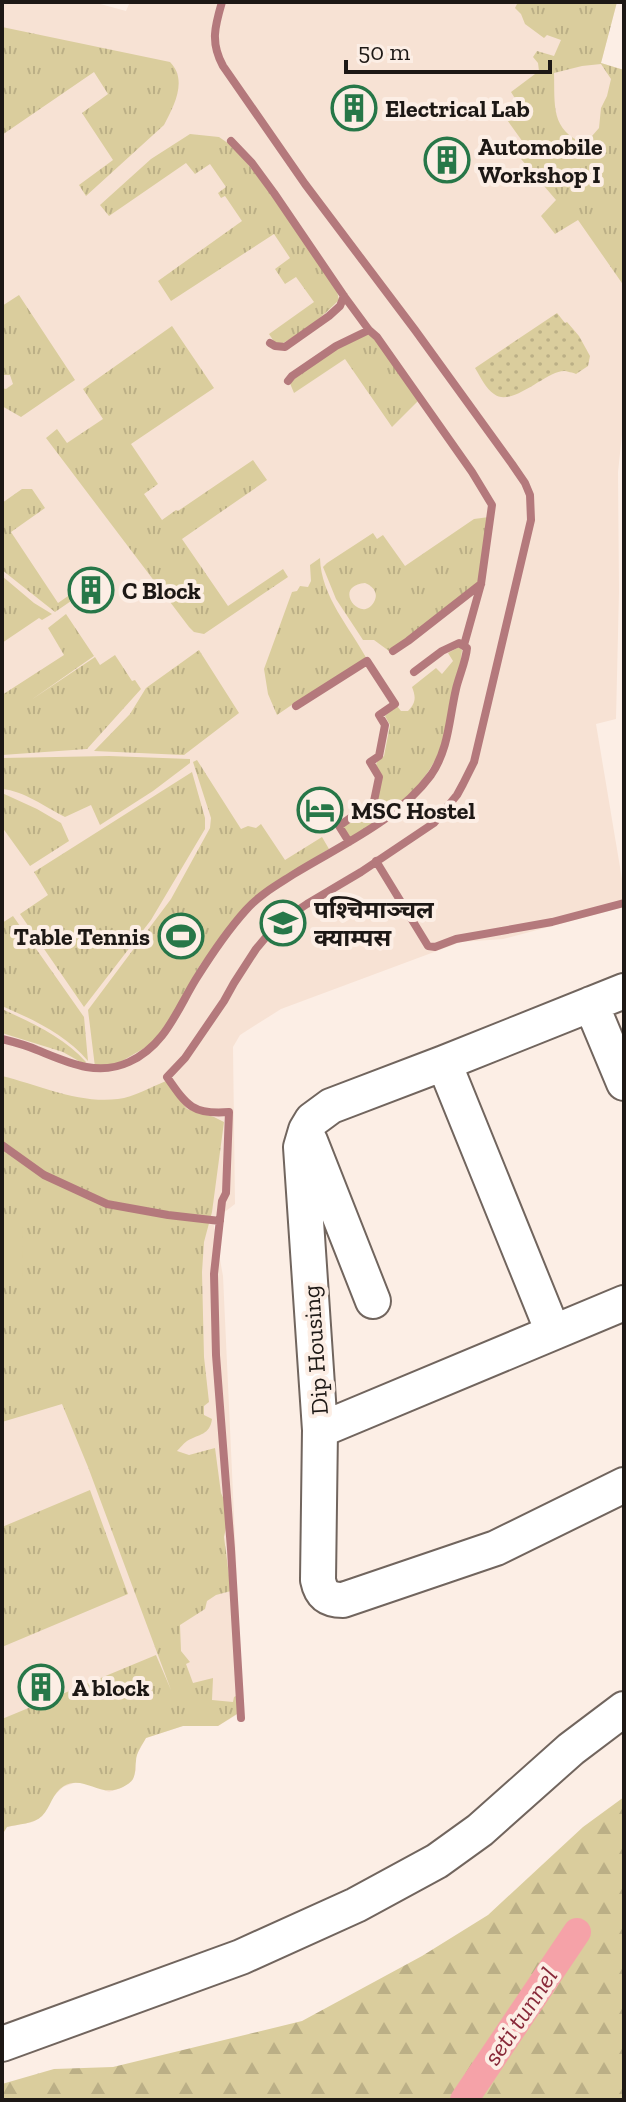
<svg xmlns="http://www.w3.org/2000/svg" width="626" height="2102" viewBox="0 0 626 2102" font-family="'Zilla Slab','Noto Sans Devanagari',serif">
<style>
.built{fill:#f7e2d4}
.grass{fill:url(#grass-tufts);fill-rule:evenodd}
.forest{fill:url(#forest-firs)}
.garden{fill:url(#garden-dots)}
.pitch{fill:#dacd9d}
.lines{fill:none;stroke-linecap:round;stroke-linejoin:round}
.stream{stroke:#b4797c;stroke-width:8}
.canal{stroke:#f5a2a8;stroke-width:28}
.minor-casing{stroke:#71655e;stroke-width:38}
.minor{stroke:#fff;stroke-width:34}
.labels{text-anchor:middle;dominant-baseline:central;stroke-width:8;stroke-linejoin:round;paint-order:stroke}
.poi-label{font-size:24px;font-weight:bold;fill:#1d1815;stroke:#fceee5;text-anchor:start}
.street-label{font-size:24px;fill:#1d1815;stroke:#fceee5}
.water-label{font-size:26px;font-style:italic;fill:#882939;stroke:#fceee5}
</style>
<defs>
<pattern id="grass-tufts" width="24" height="20" patternUnits="userSpaceOnUse" patternTransform="scale(2)"><rect width="24" height="20" fill="#dacd9d"/><path d="M3 7l-1-3M5 7V3M7 7l1-3M15 17l-1-3M17 17v-4M19 17l1-3" fill="none" stroke="#bbaf86"/></pattern>
<pattern id="forest-firs" width="22" height="20" patternUnits="userSpaceOnUse" patternTransform="scale(2)"><rect width="22" height="20" fill="#dacd9d"/><path d="M5 1l3.5 6h-7zM16 11l3.5 6h-7z" fill="#bbaf86"/></pattern>
<pattern id="garden-dots" width="8" height="8" patternUnits="userSpaceOnUse" patternTransform="scale(2)"><rect width="8" height="8" fill="#dacd9d"/><path d="M2 2h.1M6 6h.1" fill="none" stroke="#bbaf86" stroke-width="1.8" stroke-linecap="round"/></pattern>
</defs>
<rect width="100%" height="100%" fill="#fceee5"/>
<path class="built" d="M2,2h91l33,9 4,-9h487l-16,61 23,7v346l-6,56 1,119 -3,128 -20,5 28,167v16l-121,32 -42,3 -180,67 -41,26 -7,12 2,157 -22,17 10,55 20,435 -25,15h-35l-37,12 -11,20 1,12 -4,11 -11,7 -12,4 -24,-9h-11l-11,4 -10,10 -11,19 -9,6 -26,5 -5,8z"/>
<path class="grass" d="M514,2h103l-16,61 23,7v216l-46,-66 -23,14 -14,-18 15,-16 -35,-41 9,-7 -30,-42 16,-10 -5,-8 28,-21 -1,-8 -5,-6 4,-6 17,5 7,-16 -14,-5 -3,3 -19,-14 -4,-10 -6,-6 2,-4zM601,64l10,15 -4,17 -6,12 -2,20 -14,16c-35,-14 -30,-39 -31,-71l28,-7z
M2,27l168,35c18,18 4,44 -6,63l-78,71 -7,-11 34,-25 -31,-47 26,-19 -14,-22 -92,63z
M190,134l29,3 16,11 30,38 72,105 2,9c-17,17 -36,33 -58,44l-6,-1 -6,-9 45,-32 -18,-25 -11,7 -10,-15 15,-11 -16,-24 -103,67 -13,-20 84,-60 -17,-25 -4,2 -3,-5 8,-6 -16,-23 -15,10 -9,-11 -77,53 -9,-11 51,-46z
M19,295l56,85 -54,37 -19,-11v-18l4,1 7,-5 -3,-9h-8v-69z
M172,326l42,62 -83,56 27,40 -14,10 18,26 14,-10 2,1 75,-51 14,20 -85,59 46,67 55,-37 5,8 -84,57 -10,-2 -5,-5 -143,-189 11,-9 10,14 36,-24 -20,-30z
M369,331l49,70 -26,26 -47,-68 -51,34 -5,-12c17,-18 57,-38 80,-50z
M22,489h10l13,19 -34,24 47,71 13,-9 3,5 -19,13 -53,-42v-67z
M489,517l-11,67 -89,67 -15,-11h-11l-27,-41 -13,-32 4,-4 46,-30 4,6 6,-4 22,31 69,-47zM365,583c8,3 14,10 9,19 -13,23 -43,-16 -9,-19z
M320,558c1,39 30,69 48,103l-65,41h-7l-19,13 -9,-21 -4,-25 28,-77 5,-1 3,-5 8,1 3,-6 -1,-16z
M2,576l32,27 18,11 -10,6 -3,-2 -37,25z
M66,614l28,42 -63,44 64,-43 5,8 15,-10 17,26 3,-1 6,9 -54,60 -85,6v-60l62,-40 -16,-27z
M459,647l3,3 -2,18 -20,84 -12,20 -13,17 -25,23 -40,27 -8,-13 34,-24c1,-6 4,-14 4,-21 0,-13 -11,-15 4,-25l6,-31 -5,-9 12,-10 4,5h7c8,-8 8,-14 4,-24l24,-19 6,6 11,-13 -5,-8z
M199,650l40,63 -55,42 -90,-4 36,-37 16,-26z
M109,756l81,3v4l-37,28 -53,34 -9,-20 -26,12c-20,-10 -41,-26 -63,-28v-31z
M197,760l44,69 7,-3 8,2 5,-4 24,36 37,-23 7,12 -71,45 -14,14 -44,57 -35,64 -17,17 -33,19 -20,2 -7,-57 83,-111 39,-71 1,-10 -18,-56z
M192,772l13,46v11l-54,91 -67,87 -64,-93 28,-19 -14,-23z
M2,793l35,16 24,14 8,18 -39,25 -28,-39z
M13,916l71,101 4,44c-23,-27 -54,-41 -86,-55v-83z
M2,1009c30,14 62,28 84,53l-2,2 -21,-12 -61,-19z
M2,1076c37,9 77,28 116,23 16,-2 33,-12 48,-18l21,28 27,8 10,5 -12,90 -8,30 -2,30 2,85 5,45 -5,4v9l8,4c-2,16 -13,15 -25,22 -3,2 -7,7 -10,10l12,4 26,-7 6,45 4,9 2,21 -3,14 7,54 -15,4 -9,6 -2,8 -25,16 1,26 9,11 -4,2 7,19 20,-5 -1,22 21,2 1,-5 4,-2 2,17 -22,14h-35l-37,12c-4,7 -10,15 -10,23 -1,6 0,12 -3,18 -2,3 -6,6 -10,8 -23,12 -39,-13 -59,-1 -12,7 -13,21 -22,30 -8,8 -24,8 -35,11l-5,8v-116l154,-64 15,35 -83,-223 -26,-63 -60,18v-144h20v-60h-20z
M90,1490l38,104 -126,53v-120z"/>
<path class="forest" d="M624,1797v303h-622v-16l52,-15 59,-2 189,-46 120,-65 66,-41 95,-88z"/>
<path class="garden" d="M557,313l8,10 2,-1 12,14 11,20 -2,10 -12,8c-2,-1 -10,-3 -12,-3 -18,0 -52,37 -70,23 -8,-5 -14,-18 -19,-26z"/>
<path class="pitch" d="M2,1218h20l1,60h-21z"/>
<g class="lines">
<path class="stream" d="M222,2c-7,24 -12,40 1,64l82,118 110,146 97,134 13,19 5,12 1,25 -57,242 -11,22 -6,11 -23,28 -73,49 -54,32 -30,20 -21,25 -22,34 -10,18 -39,57 -18,19c20,29 26,38 62,35l-3,81 -4,8 -8,73 2,81 15,194 10,169
M231,141l21,22 22,30 70,103 25,34 8,7 95,135 20,33 -11,79 -17,61
M270,343l5,3 10,1 44,-31 11,-10 4,-10
M288,381l4,-5 44,-30 33,-16
M393,651l15,-10 73,-57
M296,706l71,-45 28,43 -16,11 6,10 -6,31 -9,6 9,15 -5,24 -35,25 10,16
M376,861l52,85 7,1 21,-8 96,-17 72,-19
M2,1039c12,3 24,6 35,11 30,12 60,27 92,12 36,-16 48,-52 67,-83 15,-24 31,-48 50,-69 13,-15 31,-25 48,-36 47,-29 103,-53 137,-99 18,-26 18,-56 25,-86 3,-13 10,-28 11,-41l-8,-5 -17,8 -28,21
M2,1145l42,30 63,29 61,11 52,6"/>
<path class="canal" d="M464,2100l113,-168"/>
<g class="minor-casing">
<path id="minor" d="M624,991l-180,72 -113,43 -19,14 -6,10 -5,17 19,283 -2,150c3,15 10,20 25,20l153,-52 128,-63
M591,1004l33,79
M444,1063l109,269
M310,1141l63,160
M320,1430l304,-127
M2,2044l239,-87 115,-52 81,-44 43,-31 91,-81 53,-40"/>
</g>
<use href="#minor" class="minor"/>
</g>
<defs>
<g id="building-ring" transform="scale(2.3)"><circle r="9.5" fill="#fceee5" stroke="#277748" stroke-width="1.5"/><path d="M-4-6H4V6H1V3H-1V6H-4ZM-2.5-4.3h1.7v1.8h-1.7ZM.8-4.3h1.7v1.8H.8ZM-2.5-1h1.7V.8h-1.7ZM.8-1h1.7V.8H.8Z" fill="#277748"/></g>
<g id="hotel-ring" transform="scale(2.3)"><circle r="9.5" fill="#fceee5" stroke="#277748" stroke-width="1.5"/><path d="M-6-4.5h1.5V1H6V5H4.5V3h-9V5H-6ZM-4 0a1.8 1.8 0 1 1 3.6 0ZM.5 0V-2.5h3Q6-2.5 6 0Z" fill="#277748"/></g>
<g id="university-ring" transform="scale(2.3)"><circle r="9.5" fill="#fceee5" stroke="#277748" stroke-width="1.5"/><path d="M0-5L7-2L0 1L-7-2ZM-4 1L0 2.5L4 1V4Q0 6-4 4Z" fill="#277748"/></g>
<g id="stadium-ring" transform="scale(2.3)"><circle r="9.5" fill="#fceee5" stroke="#277748" stroke-width="1.5"/><path d="M0-5a6.5 5 0 1 0 0 10a6.5 5 0 1 0 0-10ZM-3.5-1.8h7v3.6h-7Z" fill="#277748"/></g>
</defs>
<g fill-rule="evenodd">
<use href="#building-ring" x="354" y="108"/>
<use href="#building-ring" x="447" y="160"/>
<use href="#building-ring" x="91" y="590"/>
<use href="#hotel-ring" x="320" y="810"/>
<use href="#university-ring" x="283" y="923"/>
<use href="#stadium-ring" x="181" y="936"/>
<use href="#building-ring" x="41" y="1687"/>
</g>
<g class="labels">
<g class="poi-label">
<text x="385" y="108">Electrical Lab</text>
<text x="478" y="146">Automobile<tspan x="478" dy="28">Workshop I</tspan></text>
<text x="122" y="590">C Block</text>
<text x="351" y="810">MSC Hostel</text>
<text x="314" y="909">पश्‍चिमाञ्‍चल<tspan x="314" dy="28">क्याम्पस</tspan></text>
<text x="150" y="936" text-anchor="end">Table Tennis</text>
<text x="72" y="1687">A block</text>
</g>
<g class="street-label">
<text transform="translate(315 1350) rotate(-94)">Dip Housing</text>
</g>
<g class="water-label">
<text transform="translate(520 2016) rotate(-56)">seti tunnel</text>
</g>
</g>
<rect width="626" height="2102" fill="none" stroke="#1d1815" stroke-width="8"/>
<path d="M346 60v12h204v-12" fill="none" stroke="#1d1815" stroke-width="4"/>
<text x="358" y="60" font-size="24" fill="#1d1815" stroke="#fceee5" stroke-width="6" paint-order="stroke">50 m</text>
</svg>
